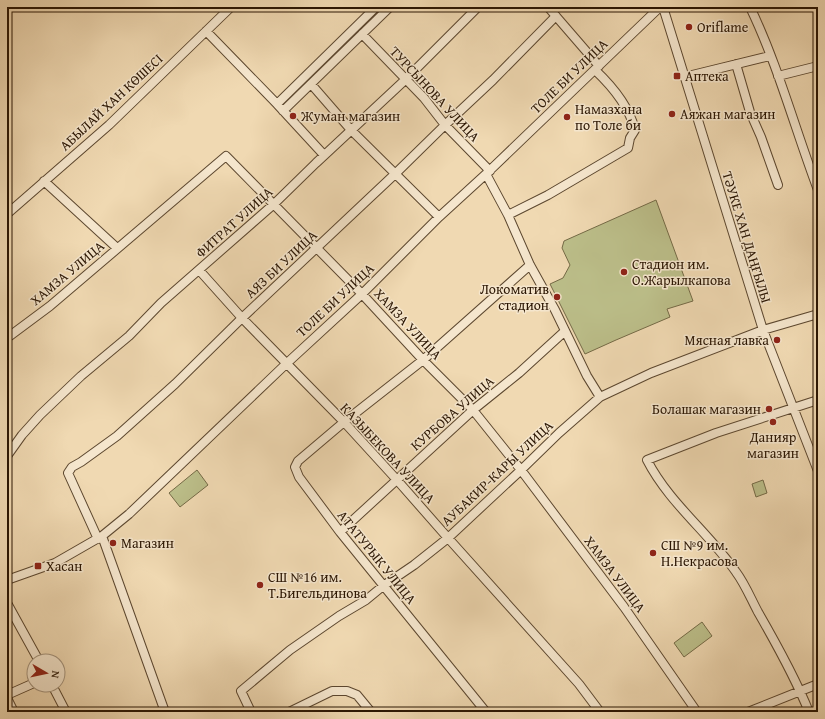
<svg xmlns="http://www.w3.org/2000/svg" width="825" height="719" viewBox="0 0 825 719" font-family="'Gentium Book Plus',serif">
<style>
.green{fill:#bcbf8a;stroke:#746a46}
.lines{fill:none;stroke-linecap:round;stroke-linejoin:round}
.minor-casing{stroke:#5c472f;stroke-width:10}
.minor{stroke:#f5e6cd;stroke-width:8}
.poi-dot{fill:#8f2418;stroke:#f5e6cd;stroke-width:1.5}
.labels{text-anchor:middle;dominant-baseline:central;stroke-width:3;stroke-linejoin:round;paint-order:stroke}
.poi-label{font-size:14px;fill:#2b1603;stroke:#f5e6cd;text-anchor:start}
.street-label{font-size:14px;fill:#2b1603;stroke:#f5e6cd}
</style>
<rect width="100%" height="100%" fill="#f0d9b2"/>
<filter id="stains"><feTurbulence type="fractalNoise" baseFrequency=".005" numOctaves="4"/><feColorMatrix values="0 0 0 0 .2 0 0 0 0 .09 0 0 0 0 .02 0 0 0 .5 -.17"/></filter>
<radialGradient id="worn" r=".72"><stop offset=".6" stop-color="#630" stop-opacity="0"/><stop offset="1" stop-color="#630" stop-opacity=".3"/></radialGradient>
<path class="green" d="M379,7h8l-44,43 -4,-4z
M335,50l3,4 -53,51 -2,-1z
M656,200l37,101 -26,8 3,8 -54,23 -31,14 -35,-70 13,-6 7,-13 -8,-17 2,-7z
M197,470l11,15 -28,22 -11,-14z
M763,480l4,13 -11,4 -4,-13z
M702,622l10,14 -28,21 -10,-14z"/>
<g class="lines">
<g class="minor-casing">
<path id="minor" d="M548,7l51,59
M663,7l100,323 55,141
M750,7c28,58 45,122 68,183
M206,31l71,73 47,51
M362,34l62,64 21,27 45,46
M736,64l14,48 11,25 17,48
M778,76l40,-10
M684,77l86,-21
M311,84l40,46 88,87
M277,104l99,-97
M283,111l107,-104
M486,174l22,41 22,50 25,45 32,66 13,21
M44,181l73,67
M7,214l102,-89 122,-118
M508,215l40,-20 80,-47 2,-10 5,-8c-6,-24 -23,-44 -40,-60
M199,270l43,48 102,104 53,58 51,58 131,146 21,28
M7,338l43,-32 176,-150 136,138 61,66 50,50 48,60 103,137 73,105
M7,456l15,-21 18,-20 41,-39 48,-40 32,-33 113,-99 42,-41 89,-83 73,-73
M340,532l133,-122 46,-37 46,-42
M102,536l63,176
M98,539l-30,-66 4,-6 9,-5 36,-26 58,-52 67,-66 153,-144 50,-49 48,-45 63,-64
M7,580l48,-17 47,-27 27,-22 157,-150 76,-70 77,-77 47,-43 174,-167
M7,603l32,58
M52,685l14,27
M7,695l27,-12
M7,698l7,14
M251,712l-10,-21 49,-41 49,-34 27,-16 17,-14 31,-21 34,-27 73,-68 38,-37 41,-36 51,-24 112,-43 55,-16
M289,712l43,-21h15l10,4 14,17
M486,712l-146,-180 -41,-55 -4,-10 3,-6 46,-39 79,-62 107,-95
M748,712l70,-28
M809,712c-14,-35 -32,-67 -51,-100 -7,-13 -13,-28 -22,-40 -27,-39 -67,-69 -89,-112l69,-27 102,-33"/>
</g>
<use href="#minor" class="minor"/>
</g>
<g class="poi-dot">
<circle cx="689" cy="27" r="4"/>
<rect x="673" y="72" width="8" height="8" rx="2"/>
<circle cx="672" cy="114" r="4"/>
<circle cx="293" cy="116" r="4"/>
<circle cx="567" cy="117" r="4"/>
<circle cx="624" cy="272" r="4"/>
<circle cx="557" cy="297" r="4"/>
<circle cx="777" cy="340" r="4"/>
<circle cx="769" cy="409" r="4"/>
<circle cx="773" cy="422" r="4"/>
<circle cx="113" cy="543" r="4"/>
<circle cx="653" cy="553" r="4"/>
<rect x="34" y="562" width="8" height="8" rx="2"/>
<circle cx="260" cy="585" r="4"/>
</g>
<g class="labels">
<g class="poi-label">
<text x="697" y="27">Oriflame</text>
<text x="685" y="76">Аптека</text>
<text x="575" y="109">Намазхана<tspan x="575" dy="16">по Толе би</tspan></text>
<text x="680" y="114">Аяжан магазин</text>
<text x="301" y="116">Жуман магазин</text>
<text x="632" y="264">Стадион им.<tspan x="632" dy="16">О.Жарылкапова</tspan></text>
<text x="549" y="289" text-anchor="end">Локоматив<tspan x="549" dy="16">стадион</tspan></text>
<text x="769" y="340" text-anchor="end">Мясная лавка</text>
<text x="761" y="409" text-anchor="end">Болашак магазин</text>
<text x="773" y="437" text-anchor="middle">Данияр<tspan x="773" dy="16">магазин</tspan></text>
<text x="121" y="543">Магазин</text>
<text x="661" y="545">СШ №9 им.<tspan x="661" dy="16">Н.Некрасова</tspan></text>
<text x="46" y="566">Хасан</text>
<text x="268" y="577">СШ №16 им.<tspan x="268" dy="16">Т.Бигельдинова</tspan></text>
</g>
<g class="street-label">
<text transform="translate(569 76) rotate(-44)">ТОЛЕ БИ УЛИЦА</text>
<text transform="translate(435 94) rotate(47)">ТУРСЫНОВА УЛИЦА</text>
<text transform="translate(111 102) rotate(-43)">АБЫЛАЙ ХАН КӨШЕСІ</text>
<text transform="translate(234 222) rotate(-42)">ФИТРАТ УЛИЦА</text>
<text transform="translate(747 237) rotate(73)">ТӘУКЕ ХАН ДАҢҒЫЛЫ</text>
<text transform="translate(281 264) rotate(-43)">АЯЗ БИ УЛИЦА</text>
<text transform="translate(67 273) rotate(-40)">ХАМЗА УЛИЦА</text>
<text transform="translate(335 300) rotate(-43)">ТОЛЕ БИ УЛИЦА</text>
<text transform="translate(408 324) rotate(47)">ХАМЗА УЛИЦА</text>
<text transform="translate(452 413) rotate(-41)">КУРБОВА УЛИЦА</text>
<text transform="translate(388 453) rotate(47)">КАЗЫБЕКОВА УЛИЦА</text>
<text transform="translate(497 473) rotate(-43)">АУБАКИР-КАРЫ УЛИЦА</text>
<text transform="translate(377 557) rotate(51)">АТАТУРЫК УЛИЦА</text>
<text transform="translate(615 574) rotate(53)">ХАМЗА УЛИЦА</text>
</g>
</g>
<rect width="825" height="719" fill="none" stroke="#f0d9b2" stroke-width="24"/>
<rect x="8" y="8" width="809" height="703" fill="none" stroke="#2b1603" stroke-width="2"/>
<rect x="12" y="12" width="801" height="695" fill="none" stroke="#2b1603"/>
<g transform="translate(46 673) rotate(99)"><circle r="19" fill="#f5e6cd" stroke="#a4937c"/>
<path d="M0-3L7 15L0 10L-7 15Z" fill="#8f2418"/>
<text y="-6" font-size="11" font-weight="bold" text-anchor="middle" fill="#2b1603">N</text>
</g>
<rect width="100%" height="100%" filter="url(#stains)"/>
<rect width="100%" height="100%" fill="url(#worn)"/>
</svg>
